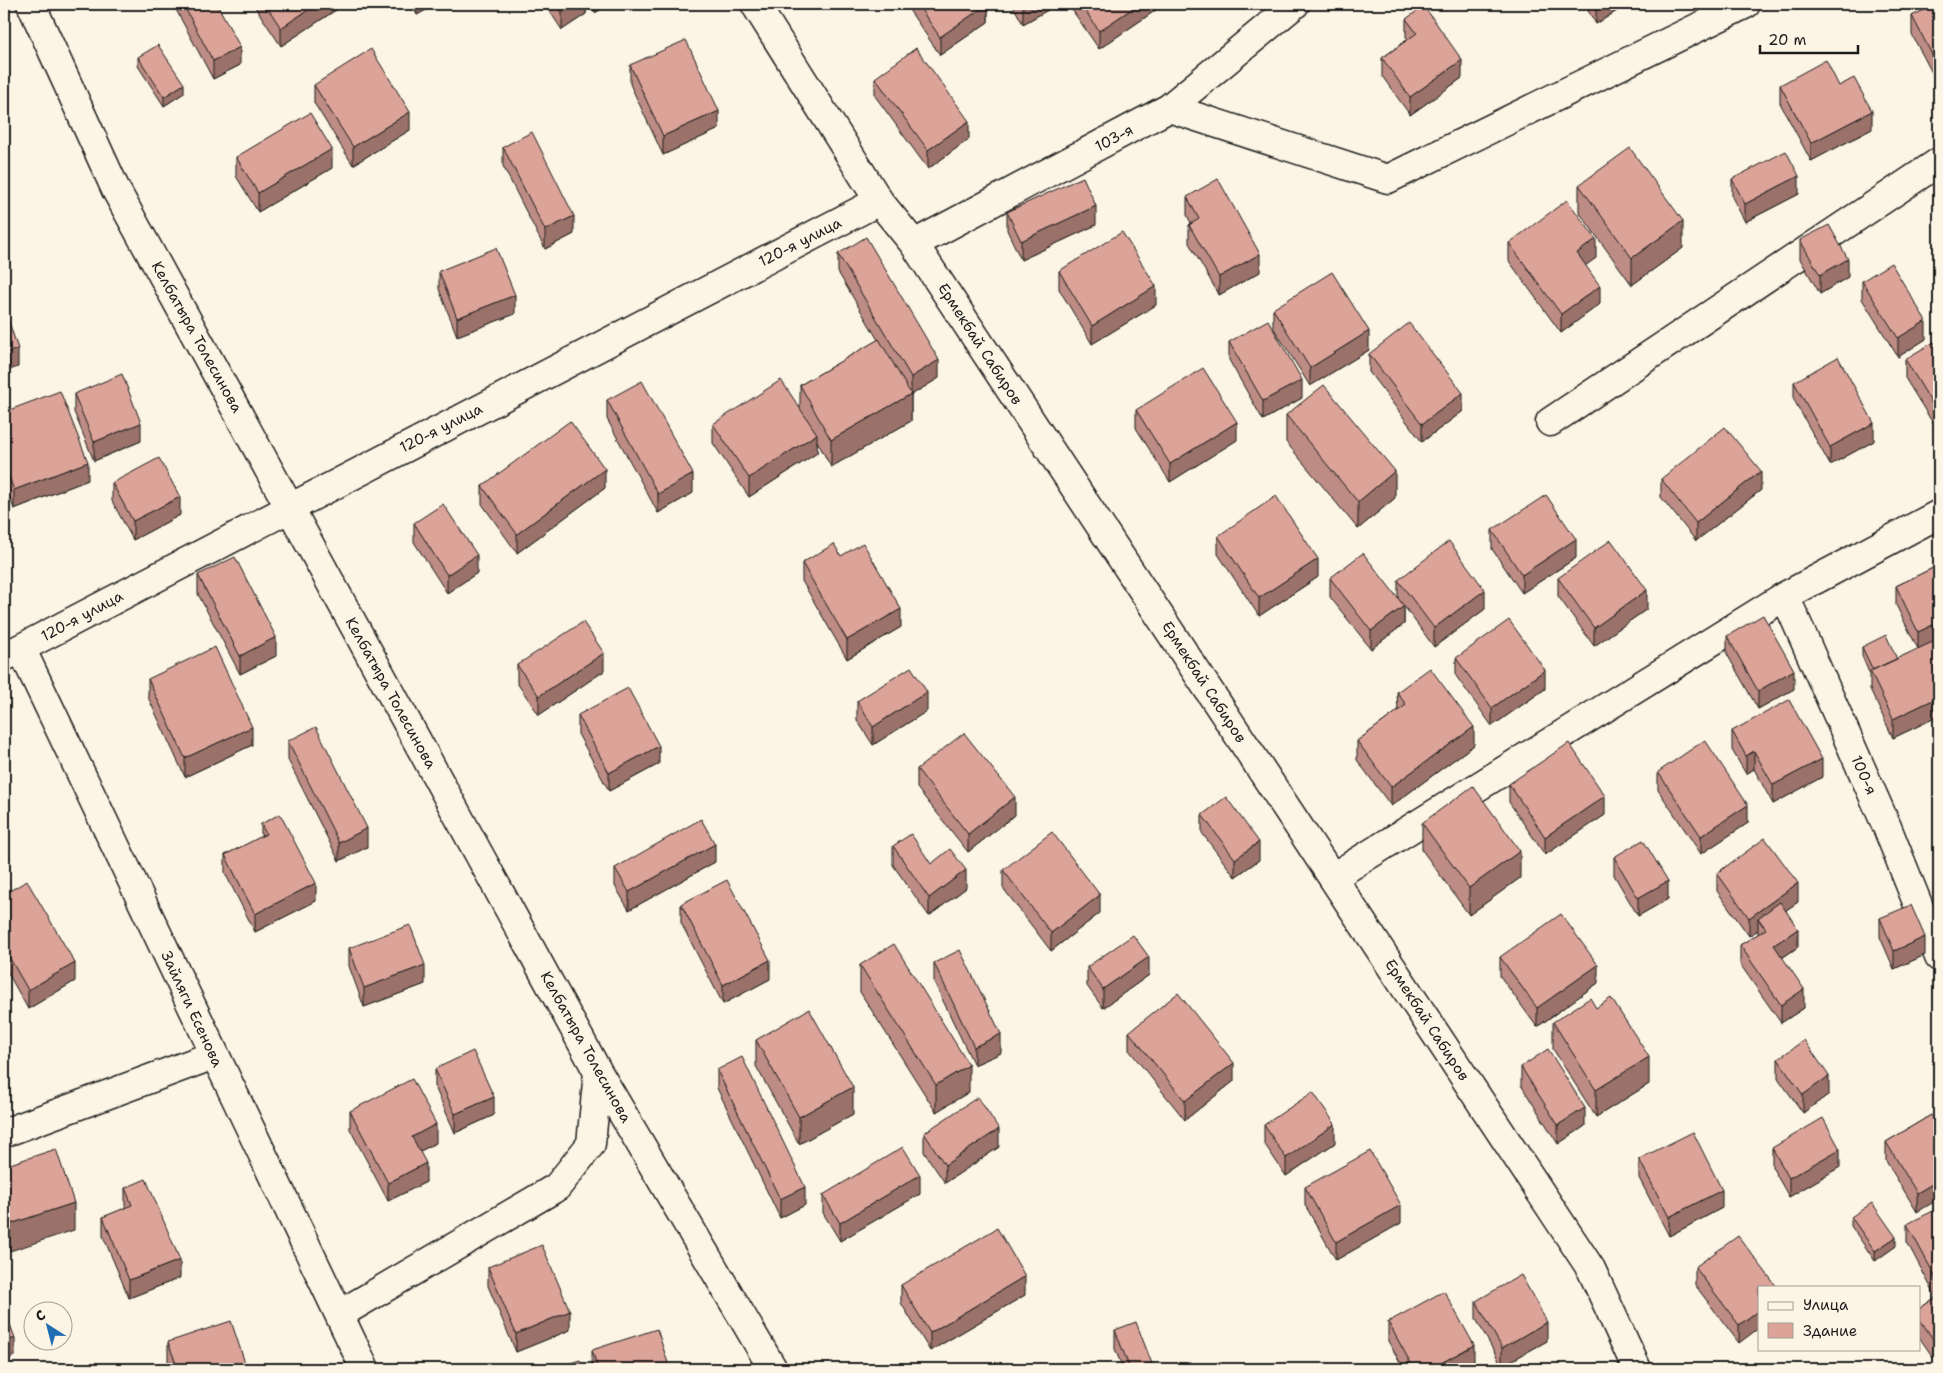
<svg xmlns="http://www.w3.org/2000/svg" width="1943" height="1373" viewBox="0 0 1943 1373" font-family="'Shantell Sans',sans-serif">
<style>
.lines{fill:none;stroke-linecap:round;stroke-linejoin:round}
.street-casing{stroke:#1c1c1c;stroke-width:31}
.street{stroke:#fcf5e5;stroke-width:28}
.wall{fill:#bd8c84;stroke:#1c1c1c}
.shaded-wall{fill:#9a726b;stroke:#1c1c1c}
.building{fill:#dca399;stroke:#1c1c1c}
.labels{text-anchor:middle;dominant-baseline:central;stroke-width:4.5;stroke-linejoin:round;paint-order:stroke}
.street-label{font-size:15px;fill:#1c1c1c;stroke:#fcf5e5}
</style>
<rect width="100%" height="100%" fill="#fcf5e5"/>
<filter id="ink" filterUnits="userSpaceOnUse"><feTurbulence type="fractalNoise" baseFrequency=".02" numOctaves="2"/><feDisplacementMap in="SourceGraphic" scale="10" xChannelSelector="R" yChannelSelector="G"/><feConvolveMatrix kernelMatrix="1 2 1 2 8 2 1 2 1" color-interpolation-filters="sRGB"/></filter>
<g filter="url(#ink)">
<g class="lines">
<g class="street-casing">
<path id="street" d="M31,4l85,186 482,882 175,297
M755,4l124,197 35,43 677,1025 46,100
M1169,108l219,71 358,-175
M914,244l255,-136 126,-104
M1550,422l389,-260
M1785,596l102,231 52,130
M21,648l344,721
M4,657l875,-456
M1333,877l452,-281 154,-82
M4,1133l210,-78
M340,1314l217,-127 34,-43 7,-72"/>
</g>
<use href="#street" class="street"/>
</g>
<path class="wall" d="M173,4h44l23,61 -27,14z
M253,4h92l-64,42z
M411,4h26l-20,11z
M545,4h41v10l-24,16z
M590,4h19l-14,9z
M905,4h83v18l-48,33z
M1012,4h41v3l-30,17z
M1068,4h88v6l-57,39z
M1584,4h44l-32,20z
M1939,4v82l-27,-51v-19z
M1406,19l56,59 -52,37 -28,-39v-18l26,-19 -2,-2z
M138,57l46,36 -20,13 -26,-40z
M630,65l89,64 -56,26 -33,-71z
M875,78l94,61 -41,30 -53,-73z
M314,85l96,45 -57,35 -39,-62z
M1780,85l92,44 -61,32 -31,-58z
M503,147l71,87 -29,15 -42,-83z
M236,157l96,11 -74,44 -22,-36z
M1732,179l67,15 -54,28 -13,-25z
M1579,185l104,63 -51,37 -53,-73z
M1187,197l73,75 -41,23 -30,-52v-18l2,-2 -4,-8z
M1007,212l89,13 -75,35 -14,-30z
M1800,240l48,37 -28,17 -20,-35z
M1509,243l87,15 -11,7 15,39 -39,29 -52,-72z
M838,254l101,124 -28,17v26l-80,46 -14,-26v12l-68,44 -36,-54v-19l87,-15v-24l78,-45 -40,-68z
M439,271l76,43 -58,22 -18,-47z
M1059,271l97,34 -64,39 -33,-55z
M1862,281l64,58 -28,18 -36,-58z
M1939,294v23l-2,-3v-18z
M1273,309l96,41 -59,36 -37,-59z
M1229,342l73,56 -39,22 -34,-60z
M1939,350v83l-34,-55v-19z
M1369,354l94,57 -41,31 -53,-70z
M1794,382l80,59 -44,24 -36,-65z
M74,394l67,47 -47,20 -20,-49z
M607,400l86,93 -35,20 -51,-94z
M1136,410l101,30 -67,42 -34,-54z
M4,412l84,68 -74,29 -10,-26z
M1286,415l109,83 -37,31 -72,-87z
M1661,479l100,11 -65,51 -35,-44z
M112,483l68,32 -47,25 -21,-39z
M482,486l123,2 -88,65 -35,-49z
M414,523l63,50 -30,20 -33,-51z
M1492,530l84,28 -54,35 -30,-44z
M1218,536l100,41 -59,39 -41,-62z
M841,556l60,71 -54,32 -45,-78v-18z
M1939,565v151l-46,22 -23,-49v-14l-8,-19v-9l35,12 21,-10 -22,-44v-19z
M198,575l78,81 -36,18 -42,-80z
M1330,578l68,20v-18l87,29 -51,38 -30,-41v18l-33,25 -41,-52z
M1558,578l89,31 -53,37 -36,-50z
M1727,636l67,53 -36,20 -31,-55z
M1456,658l89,31 -53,37 -36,-50z
M517,665l87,6 -65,44 -22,-32z
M148,679l104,66 -67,32 -37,-80z
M1397,692l77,53 -83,61 -34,-46v-19l41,-30z
M857,701l70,10 -54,34 -16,-25z
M578,715l81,49 -50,27 -31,-57z
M1732,731l90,46 -49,27 -19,-35 -8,5 -14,-24z
M288,741l79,106 -28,14 -51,-101z
M917,769l98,46 -47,37 -51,-64z
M1658,772l90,51 -47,31 -43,-64z
M1509,784l96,31 -60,40 -36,-53z
M1202,815l57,45 -24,17 -33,-44z
M1939,822v28l-3,-8v-19z
M1422,823l98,55 -51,37 -47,-65z
M261,824l55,77 -61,31 -30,-59v-18l36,-18z
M893,846l38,18 35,24 -37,28 -36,-51z
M1614,857l54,42 -30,17 -24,-41z
M715,862l-86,48 -14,-24v-18z
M1003,870l97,43 -49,38 -48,-63z
M1717,873l81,29 -12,8 12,37 -16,11 22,50 -23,15 -41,-59v-19l18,-11v-4l-9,6 -32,-45z
M4,894l71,87 -47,28 -24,-43z
M681,904l89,75 -47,25 -42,-81z
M1880,918l45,37 -31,14 -14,-32z
M349,948l76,36 -61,23 -15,-41z
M1500,957l98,26 -61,44 -37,-51z
M934,963l67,90 -27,12 -40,-83z
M860,965l109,127 -33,20 -76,-120z
M1087,967l62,8 -46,33 -16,-22z
M1553,1022l96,62 -53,33 -43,-68z
M1129,1032l105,49 -49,39 -56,-70z
M756,1040l97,74 -54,30 -43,-78z
M1778,1059l51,35 -26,19 -25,-35z
M1521,1067l64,59 -27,18 -37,-59z
M435,1069l59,46 -39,18 -20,-46z
M717,1070l88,135 -25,13 -63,-130z
M350,1111l86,32 -16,8 6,31 -38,19 -38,-72z
M1931,1115l-14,97 -31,-51v-19z
M1264,1125l71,18 -49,33 -22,-33z
M924,1133l75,14 -54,36 -21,-31z
M1772,1148l68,19 -51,30 -17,-30z
M1639,1159l83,49 -53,28 -30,-58z
M1305,1187l96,36 -65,37 -31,-55z
M125,1188l55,90 -51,20 -26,-62v-19l23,-9 -1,-2z
M920,1194l-80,47 -17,-28v-18z
M1939,1213v153l-20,-29v-28l17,-12 -29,-55v-18z
M1851,1217l45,29 -21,15 -24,-35z
M488,1267l82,63 -54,22 -28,-66z
M1695,1267l82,20 -38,56 -44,-58z
M901,1285l124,10 -95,56 -29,-48z
M1476,1301l71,40 -45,25 -26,-47z
M1388,1322l86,42 -10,5h-60l-16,-28z
M1115,1330l39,39h-31l-8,-20z
M168,1342l79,27h-76l-3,-9z
M592,1350l78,19h-78z"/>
<path class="shaded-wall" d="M317,4h28l-64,42v-18z
M417,4h20l-20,11z
M574,4h12v10l-24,16v-18z
M595,4h14l-14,9z
M787,4h6l-6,4z
M988,4v18l-48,33v-18z
M1026,4h27v3l-30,17v-19z
M1139,4h17v6l-57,39v-18z
M1599,4h29l-32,20v-19z
M240,47v18l-27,14v-18z
M1462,60v18l-52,37v-18z
M184,84v9l-20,13v-9z
M719,111v18l-56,26v-19z
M1872,111v18l-61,32v-18z
M410,112v18l-57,35v-18z
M969,121v18l-41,30v-19z
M332,149v19l-74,44v-19z
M1799,176v18l-54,28v-18z
M1096,206v19l-75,35v-19z
M574,216v18l-29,15v-19z
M1683,221v27l-51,37v-27z
M1596,239v19l-19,14v-19z
M1260,254v18l-41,23v-18z
M1848,259v18l-28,17v-19z
M1156,286v19l-64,39v-18z
M1600,286v18l-39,29v-19z
M515,295v19l-58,22v-18z
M1926,321v18l-28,18v-19z
M1369,331v19l-59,36v-18z
M18,349v18l-14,5v-19z
M939,360v18l-28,17v26l-80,46v-27l80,-46v-17z
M1302,380v18l-39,22v-19z
M1463,393v18l-41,31v-18z
M1237,422v18l-67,42v-18z
M141,423v18l-47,20v-19z
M1874,423v18l-44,24v-18z
M817,434v19l-68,44v-19z
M88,462v18l-74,29v-19z
M605,469v19l-88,65v-19z
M1395,471v27l-37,31v-27z
M1761,471v19l-65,51v-18z
M693,474v19l-35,20v-19z
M180,497v18l-47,25v-19z
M1576,539v19l-54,35v-18z
M477,555v18l-30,20v-18z
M1318,559v18l-59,39v-18z
M1485,590v19l-51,38v-19z
M1647,590v19l-53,37v-18z
M1404,606v18l-33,25v-18z
M901,609v18l-54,32v-19z
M1939,622v18l-21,11v-19z
M276,637v19l-36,18v-18z
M604,653v18l-65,44v-19z
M1545,670v19l-53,37v-18z
M1794,670v19l-36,20v-18z
M927,692v19l-54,34v-18z
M1939,697v19l-46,22v-19z
M252,727v18l-67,32v-19z
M1474,727v18l-83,61v-19z
M659,746v18l-50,27v-18z
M1754,751v18l-8,5v-18z
M1822,759v18l-49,27v-19z
M1605,796v19l-60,40v-18z
M1015,797v18l-47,37v-18z
M1748,805v18l-47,31v-18z
M367,828v19l-28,14v-18z
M1259,842v18l-24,17v-18z
M715,844v18l-86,48v-18z
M1520,851v27l-51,37v-27z
M966,870v18l-37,28v-18z
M1668,881v18l-30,17v-18z
M316,883v18l-61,31v-18z
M1798,883v19l-35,24 -5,-8v12l-9,6v-18z
M1100,895v18l-49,38v-18z
M1798,929v18l-24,16v-18z
M1925,937v18l-31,14v-18z
M1149,957v18l-46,33v-19z
M770,960v19l-47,25v-19z
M75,963v18l-47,28v-19z
M425,965v19l-61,23v-19z
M1598,965v18l-61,44v-19z
M1804,989v19l-23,15v-18z
M1001,1034v19l-27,12v-18z
M1649,1057v27l-53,33v-27z
M1234,1063v18l-49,39v-19z
M969,1065v27l-33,20v-27z
M1829,1076v18l-26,19v-18z
M853,1087v27l-54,30v-27z
M494,1097v18l-39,18v-19z
M1585,1108v18l-27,18v-19z
M436,1124v19l-24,12v-18z
M1335,1124v19l-49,33v-18z
M999,1129v18l-54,36v-18z
M1840,1149v18l-51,30v-19z
M426,1163v19l-38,19v-18z
M920,1175v19l-80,47v-18z
M1939,1180v19l-22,13v-19z
M805,1187v18l-25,13v-19z
M1722,1190v18l-53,28v-19z
M74,1203v27l-70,23v-27z
M1401,1205v18l-65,37v-18z
M1896,1237v9l-21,15v-10z
M180,1260v18l-51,20v-18z
M1025,1276v19l-95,56v-18z
M1939,1279v18l-2,2v-19z
M1759,1310v18l-20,15v-18z
M570,1311v19l-54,22v-18z
M1547,1322v19l-45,25v-18z
M15,1338v18l-11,4v-18z
M1474,1345v19l-10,5h-34z"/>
<path class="building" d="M183,4h34l23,43 -27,14z
M265,4h52l-36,24z
M557,4h17l-12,8z
M917,4h71l-48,33z
M1081,4h58l-40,27z
M1936,4h3v64l-27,-52z
M1424,6l38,54 -52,37 -28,-39 35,-25 -11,-14z
M686,40l33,71 -56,25 -33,-71z
M158,45l26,39 -20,13 -26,-40z
M916,48l53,73 -41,29 -53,-72z
M371,49l39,63 -57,35 -39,-62z
M1826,60l13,26 15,-8 18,33 -61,32 -31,-58z
M310,113l22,36 -74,44 -22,-36z
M532,132l42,84 -29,14 -42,-83z
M1630,148l53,73 -51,37 -53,-73z
M1786,151l13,25 -54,28 -13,-25z
M1083,177l13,29 -75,35 -14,-29z
M1218,179l42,75 -41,23 -30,-52 10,-6 -12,-22z
M1567,200l29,39 -19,14 23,33 -39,28 -52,-71z
M1829,225l19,34 -28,16 -20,-35z
M1122,232l34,54 -64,40 -33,-55z
M866,237l73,123 -28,17 -73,-123z
M496,248l19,47 -58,23 -18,-47z
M1891,263l35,58 -28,17 -36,-57z
M1332,272l37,59 -59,37 -37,-59z
M4,307l14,42 -14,4z
M1268,320l34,60 -39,21 -34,-59z
M1409,323l54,70 -41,31 -53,-70z
M879,339l32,55 -80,46 -31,-55z
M1934,342l5,8v65l-34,-56z
M1838,357l36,66 -44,24 -36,-65z
M1203,368l34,54 -67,42 -34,-54z
M122,374l19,49 -47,19 -20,-48z
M781,380l36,54 -68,44 -36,-54z
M642,381l51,93 -35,20 -51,-94z
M1324,385l71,86 -37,31 -72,-87z
M60,391l28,71 -74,28 -10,-26v-52z
M570,421l35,48 -88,65 -35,-48z
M1725,427l36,44 -65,52 -35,-44z
M159,458l21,39 -47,24 -21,-38z
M1546,495l30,44 -54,36 -30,-45z
M1276,496l42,63 -59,39 -41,-62z
M443,504l34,51 -30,20 -33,-52z
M1611,540l36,50 -53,38 -36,-50z
M1449,541l36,49 -51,38 -36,-48z
M863,543l38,66 -54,31 -45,-77 32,-19 7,12z
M1363,553l41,53 -33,25 -41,-53z
M235,557l41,80 -36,19 -42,-81z
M1939,565v57l-21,10 -22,-46z
M1763,615l31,55 -36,21 -31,-55z
M1509,620l36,50 -53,38 -36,-50z
M583,622l21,31 -65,43 -22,-31z
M1886,635l11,24 -24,11 -11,-23z
M1939,639v58l-46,22 -23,-48z
M215,647l37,80 -67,31 -37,-79z
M911,667l16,25 -54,35 -16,-26z
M1430,668l44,59 -83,60 -34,-46 49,-36 -9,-13z
M628,688l31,58 -50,27 -31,-58z
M1789,700l33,59 -49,26 -19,-34 -8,5 -14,-25z
M316,727l51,101 -28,15 -51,-102z
M964,733l51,64 -47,37 -51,-65z
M1705,740l43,65 -47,31 -43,-64z
M1569,743l36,53 -60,41 -36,-53z
M1473,786l47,65 -51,37 -47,-65z
M1226,797l33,45 -24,17 -33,-44z
M280,814l36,69 -61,31 -30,-59 41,-21 -5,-10z
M701,819l14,25 -86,48 -14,-24z
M1939,822v10l-3,-9z
M1052,832l48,63 -49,38 -48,-63z
M911,834l20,30 19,-15 16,21 -37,28 -36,-52z
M1765,838l33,45 -49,35 -32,-45z
M1643,840l25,41 -30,17 -24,-41z
M727,880l43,80 -47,25 -42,-81z
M27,881l48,82 -47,27 -24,-42v-54z
M1780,902l18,27 -24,16 30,44 -23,16 -41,-60 26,-16 -8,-11z
M1911,905l14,32 -31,14 -14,-33z
M1561,914l37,51 -61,43 -37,-51z
M410,925l15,40 -61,23 -15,-40z
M1133,935l16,22 -46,32 -16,-22z
M894,944l75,121 -33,20 -76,-120z
M960,950l41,84 -27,13 -40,-84z
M1178,993l56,70 -49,38 -56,-69z
M1590,998l6,10 15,-10 38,59 -53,33 -43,-68z
M809,1009l44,78 -54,30 -43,-77z
M1804,1040l25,36 -26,19 -25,-36z
M1548,1049l37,59 -27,17 -37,-58z
M473,1051l21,46 -39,17 -20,-45z
M742,1057l63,130 -25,12 -63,-129z
M412,1079l24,45 -24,13 14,26 -38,20 -38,-72z
M1313,1092l22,32 -49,34 -22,-33z
M978,1097l21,32 -54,36 -21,-32z
M1931,1115l8,13v52l-22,13 -31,-51z
M1823,1118l17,31 -51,29 -17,-30z
M1693,1132l29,58 -53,27 -30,-58z
M903,1147l17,28 -80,48 -17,-28z
M56,1149l18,54 -70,23v-60z
M1370,1151l31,54 -65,37 -31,-55z
M146,1179l34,81 -51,20 -26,-63 29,-12 -7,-17z
M1872,1203l24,34 -21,14 -24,-34z
M1937,1209l2,4v66l-2,1 -30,-56z
M997,1228l28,48 -95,57 -29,-48z
M1738,1236l39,51h-18v23l-20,15 -44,-58z
M542,1245l28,66 -54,23 -28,-67z
M1521,1275l26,47 -45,26 -26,-47z
M1444,1291l30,54 -44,24h-16l-26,-47z
M1939,1295v53l-20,-30v-9z
M4,1308l11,30 -11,4z
M231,1321l16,48h-69l-10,-27z
M1136,1322l18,47h-24l-15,-39z
M657,1329l13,40h-72l-6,-19z
M580,1360l3,9h-31z"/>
</g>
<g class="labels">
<g class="street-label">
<text transform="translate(1114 138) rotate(-28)">103-я</text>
<text transform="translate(800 242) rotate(-27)">120-я улица</text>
<text transform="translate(197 337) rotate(61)">Келбатыра Толесинова</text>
<text transform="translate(980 344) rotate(57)">Ермекбай Сабиров</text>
<text transform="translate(441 428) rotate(-27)">120-я улица</text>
<text transform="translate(82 616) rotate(-28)">120-я улица</text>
<text transform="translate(1204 682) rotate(57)">Ермекбай Сабиров</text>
<text transform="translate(391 693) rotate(61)">Келбатыра Толесинова</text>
<text transform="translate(1864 775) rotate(66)">100-я</text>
<text transform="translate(192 1009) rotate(65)">Зайляги Есенова</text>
<text transform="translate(1427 1020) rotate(57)">Ермекбай Сабиров</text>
<text transform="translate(586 1047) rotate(61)">Келбатыра Толесинова</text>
</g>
</g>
<rect width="1943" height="1373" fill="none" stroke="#fcf5e5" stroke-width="20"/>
<rect x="10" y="10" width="1923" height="1353" fill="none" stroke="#1c1c1c" stroke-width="2" filter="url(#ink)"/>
<rect x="1758" y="1286" width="162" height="65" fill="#fcf5e5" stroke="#a29e95"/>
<rect x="1768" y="1302" width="25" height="8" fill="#fcf5e5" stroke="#a29e95"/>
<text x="1803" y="1310" font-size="15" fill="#1c1c1c">Улица</text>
<rect x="1768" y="1323" width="25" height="15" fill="#dca399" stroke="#a29e95"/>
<text x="1803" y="1336" font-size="15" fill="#1c1c1c">Здание</text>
<g transform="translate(48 1326) rotate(324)"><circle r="24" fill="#fcf5e5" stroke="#a29e95"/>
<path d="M0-4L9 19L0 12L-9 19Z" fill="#1f6fb2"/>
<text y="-8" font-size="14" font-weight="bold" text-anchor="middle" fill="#1c1c1c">С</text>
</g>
<path d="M1760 45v8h98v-8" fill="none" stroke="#1c1c1c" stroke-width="2.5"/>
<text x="1768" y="45" font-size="15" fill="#1c1c1c" stroke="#fcf5e5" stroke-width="4" paint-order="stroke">20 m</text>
</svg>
